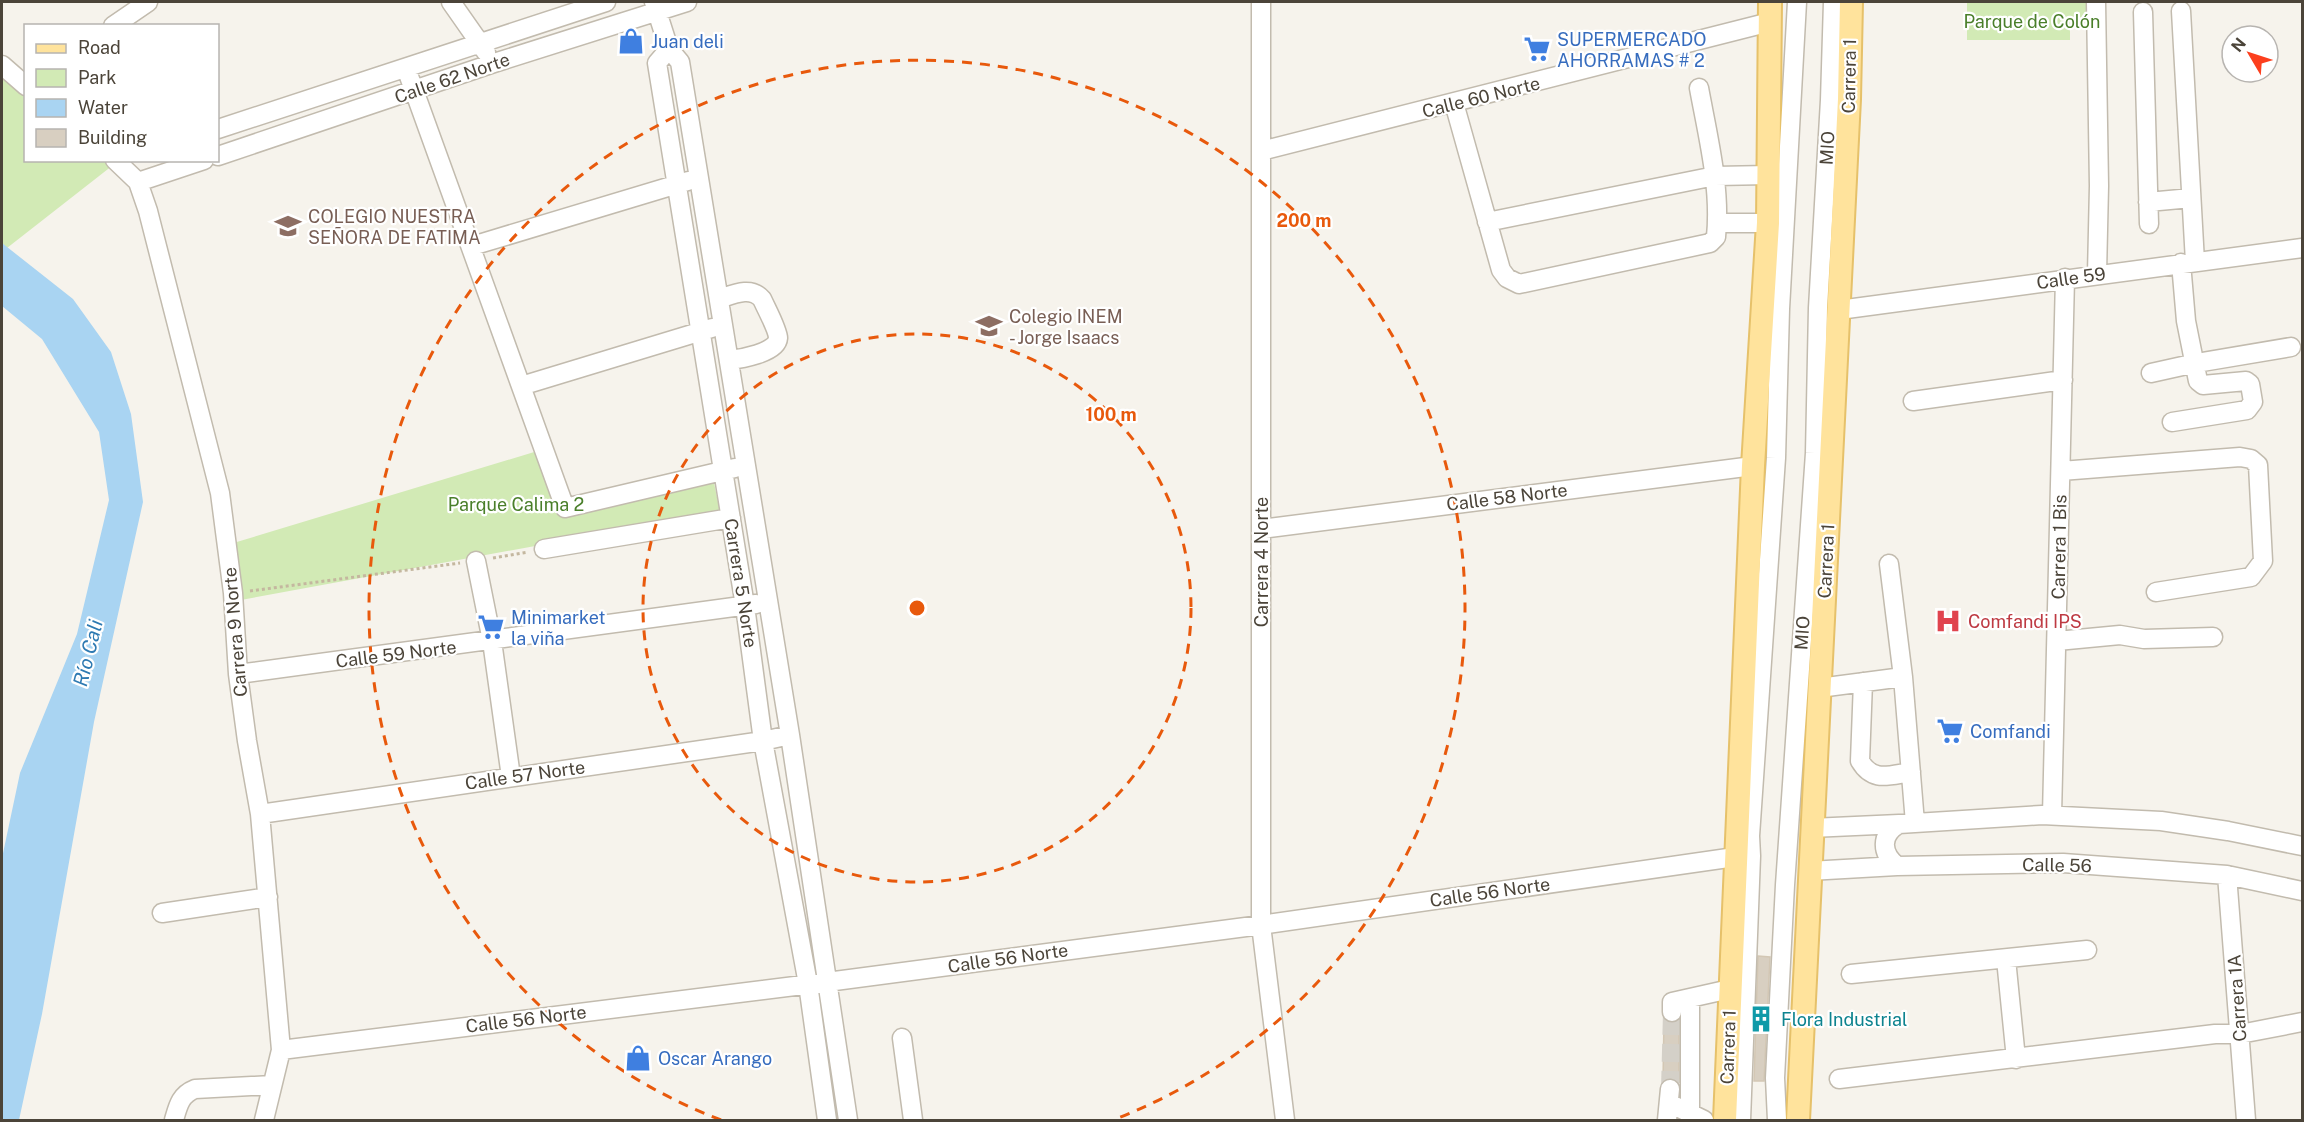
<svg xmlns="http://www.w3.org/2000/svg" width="2304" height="1122" viewBox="0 0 2304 1122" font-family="'Public Sans',sans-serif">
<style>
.green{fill:#d2eab5}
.water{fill:#a9d4f2}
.building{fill:#d8cfc1;stroke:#d3c7b4;stroke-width:1.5}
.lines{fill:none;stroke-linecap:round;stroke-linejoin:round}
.minor-tunnel{stroke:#d4d0c8;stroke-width:18;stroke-dasharray:18 9;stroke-linecap:butt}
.minor-casing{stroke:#c2bbae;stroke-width:21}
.major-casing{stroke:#e6c16a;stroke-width:26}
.path{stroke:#c4b79f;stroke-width:3;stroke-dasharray:3 3;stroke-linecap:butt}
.minor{stroke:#fff;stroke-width:18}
.major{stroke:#ffe39c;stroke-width:22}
.ring{fill:none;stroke:#e8590c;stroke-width:3;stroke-dasharray:10 8}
.labels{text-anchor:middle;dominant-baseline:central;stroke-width:4.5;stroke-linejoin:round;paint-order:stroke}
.park-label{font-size:18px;fill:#4a7f2a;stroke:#fff}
.shop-label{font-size:18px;fill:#366cbe;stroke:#fff;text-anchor:start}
.street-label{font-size:18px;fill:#4b4439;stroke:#fff}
.education-label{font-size:18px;fill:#785e54;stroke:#fff;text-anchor:start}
.health-label{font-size:18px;fill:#be3a42;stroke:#fff;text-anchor:start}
.culture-label{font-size:18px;fill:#0d838f;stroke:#fff;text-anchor:start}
.water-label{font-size:20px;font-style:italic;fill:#2e7ab2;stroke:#fff}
.centre{fill:#e8590c;stroke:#fff;stroke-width:3}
.ring-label{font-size:18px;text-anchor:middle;font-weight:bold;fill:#e8590c;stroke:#fff;stroke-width:4.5;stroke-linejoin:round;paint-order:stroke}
</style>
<rect width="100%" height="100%" fill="#f6f3ec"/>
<path class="green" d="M1967,2h129v20l-26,3v15h-103z
M2,65l23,21 1,74 91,2 -110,86 -5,-5z
M544,449l21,59 147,-35 8,39 -479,88 -11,-56z"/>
<path class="water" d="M2,243l71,56 38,53 20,62 12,88 -49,220 -52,292 -23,106h-17v-262l18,-85 57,-139 32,-134 -10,-68 -57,-93 -40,-33z"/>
<path class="building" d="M1758,956l12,1 -6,124h-10z
M1664,1019l7,4 8,-2v61l-7,-4 -9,3z"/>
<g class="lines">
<path class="minor-tunnel" d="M1670,1089l2,-77"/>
<g class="minor-casing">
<path id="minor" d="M451,2l35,50
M654,2l15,47 11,13 110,673 58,385
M1261,2v923l24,195
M2096,2l3,184 -2,88
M2181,11l14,251
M2143,12l6,212
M113,26l35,-24
M669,49l-12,14 88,543 18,135 45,243 19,136
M2,65l24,21
M406,68l159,440 170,-40
M1454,103l47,167 6,8 12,6 191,-41 6,-6c5,-49 -8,-100 -17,-149
M218,129l388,-127
M1261,151l509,-129
M218,156l276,-93 193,-61
M115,160l23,22 10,29 72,282 13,100 5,81 9,67 13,73 21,236 -17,70
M138,182l66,-22
M2148,202l43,-4
M1487,222l228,-46 54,-1
M1718,223h50
M472,246l216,-65
M719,299c15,-5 32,-13 43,0 4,9 16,31 16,39 -1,15 -38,21 -49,22
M1839,310l463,-62
M2151,373l45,-10 95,-16
M521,386l191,-58
M1913,401l150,-21
M2172,422l75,-12 6,-8 -3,-18 -4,-3 -43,4 -5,-4 -12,-60 -5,-58
M2061,471l179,-14 11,2 7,6 5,96 -12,16 -95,15
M1261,529l492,-63
M544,549l187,-31
M476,561l16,80 19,136
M1889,564l14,113
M2057,641l63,-6 24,4 69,-2
M238,674l518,-70
M1863,682l-3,79c13,22 29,14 51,11
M1819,688l84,-11 12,146
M260,814l503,-73 27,-6
M2052,815l13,-537
M1811,828l88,-4 143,-9 119,6 67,10 74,15
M1897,866c-16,-13 -17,-31 2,-42
M1809,871l88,-5 166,-3 164,12 75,16
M2227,875l19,245
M162,913l106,-16
M2006,959l10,100
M1851,974l236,-24
M1672,1012v-10l58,-13
M902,1038l11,82
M281,1050l546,-68 434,-57 474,-68
M1839,1079l376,-45h25l62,-12
M1669,1103l35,17
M1690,1114v-116
M174,1120c4,-14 6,-25 21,-31l77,-4
M1667,1120l3,-31
M1741,1120l10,-264 -1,-20 26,-378 4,-149 17,-307
M1777,1120l-2,-42 10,-193 30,-432 3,-145 12,-208 3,-98"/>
</g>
<g class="major-casing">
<path id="major" d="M1725,1120l28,-654 15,-243 2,-221
M1798,1120l51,-1021 2,-97"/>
</g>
<path class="path" d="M493,558l35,-6
M250,591l210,-28"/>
<use href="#minor" class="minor"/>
<use href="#major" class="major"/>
</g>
<g class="ring">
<circle cx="917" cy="608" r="274"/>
<path d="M721 1120A548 548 0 1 1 1113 1120"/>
</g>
<defs>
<g id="shop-bare" transform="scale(2.07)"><path d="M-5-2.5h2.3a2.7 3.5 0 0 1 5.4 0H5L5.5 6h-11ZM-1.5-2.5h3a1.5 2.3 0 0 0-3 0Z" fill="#3f7fe0" stroke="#fff" stroke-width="2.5" paint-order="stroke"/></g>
<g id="supermarket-bare" transform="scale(2.07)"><path d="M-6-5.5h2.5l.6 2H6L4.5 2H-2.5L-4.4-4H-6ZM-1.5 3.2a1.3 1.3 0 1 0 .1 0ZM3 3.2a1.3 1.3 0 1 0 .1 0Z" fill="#3f7fe0" stroke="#fff" stroke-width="2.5" paint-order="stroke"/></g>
<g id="school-bare" transform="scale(2.07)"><path d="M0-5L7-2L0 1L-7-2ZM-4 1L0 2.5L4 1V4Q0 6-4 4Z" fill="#8d6e63" stroke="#fff" stroke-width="2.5" paint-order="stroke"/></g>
<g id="hospital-bare" transform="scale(2.07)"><path d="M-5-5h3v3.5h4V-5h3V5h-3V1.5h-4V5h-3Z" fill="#e0444e" stroke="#fff" stroke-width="2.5" paint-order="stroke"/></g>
<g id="building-bare" transform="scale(2.07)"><path d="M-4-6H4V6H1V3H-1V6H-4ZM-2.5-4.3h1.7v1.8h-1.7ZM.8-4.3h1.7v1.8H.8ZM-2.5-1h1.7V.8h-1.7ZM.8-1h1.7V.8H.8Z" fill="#0f9aa8" stroke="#fff" stroke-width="2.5" paint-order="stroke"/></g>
</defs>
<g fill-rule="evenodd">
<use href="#shop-bare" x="631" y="41"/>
<use href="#supermarket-bare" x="1537" y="49"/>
<use href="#school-bare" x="288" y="226"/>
<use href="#school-bare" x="989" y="326"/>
<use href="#hospital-bare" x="1948" y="621"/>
<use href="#supermarket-bare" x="491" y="627"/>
<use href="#supermarket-bare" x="1950" y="731"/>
<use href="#building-bare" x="1761" y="1019"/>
<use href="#shop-bare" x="638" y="1058"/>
</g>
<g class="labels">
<g class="park-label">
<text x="2032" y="21">Parque de Colón</text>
<text x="516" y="504">Parque Calima 2</text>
</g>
<g class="shop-label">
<text x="1557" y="39">SUPERMERCADO<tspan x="1557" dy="21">AHORRAMAS # 2</tspan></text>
<text x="651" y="41">Juan deli</text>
<text x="511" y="617">Minimarket<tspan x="511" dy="21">la viña</tspan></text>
<text x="1970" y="731">Comfandi</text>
<text x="658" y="1058">Oscar Arango</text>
</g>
<g class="street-label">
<text transform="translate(1849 76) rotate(-89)">Carrera 1</text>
<text transform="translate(452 78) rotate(-19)">Calle 62 Norte</text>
<text transform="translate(1481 97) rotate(-14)">Calle 60 Norte</text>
<text transform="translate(1827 148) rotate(-87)">MIO</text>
<text transform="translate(2071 278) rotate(-8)">Calle 59</text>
<text transform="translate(1507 497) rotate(-7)">Calle 58 Norte</text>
<text transform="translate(2059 547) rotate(-89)">Carrera 1 Bis</text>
<text transform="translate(1826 561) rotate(-87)">Carrera 1</text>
<text transform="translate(1261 562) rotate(-90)">Carrera 4 Norte</text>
<text transform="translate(741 583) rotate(81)">Carrera 5 Norte</text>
<text transform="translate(235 632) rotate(-95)">Carrera 9 Norte</text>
<text transform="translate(1802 633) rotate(-86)">MIO</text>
<text transform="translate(396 654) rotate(-7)">Calle 59 Norte</text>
<text transform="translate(525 775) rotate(-8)">Calle 57 Norte</text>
<text transform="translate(2057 865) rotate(1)">Calle 56</text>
<text transform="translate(1490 892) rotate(-8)">Calle 56 Norte</text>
<text transform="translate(1008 958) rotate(-8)">Calle 56 Norte</text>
<text transform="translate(2237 998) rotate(-94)">Carrera 1A</text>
<text transform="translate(526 1019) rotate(-7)">Calle 56 Norte</text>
<text transform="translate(1728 1047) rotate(-88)">Carrera 1</text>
</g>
<g class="education-label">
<text x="308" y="216">COLEGIO NUESTRA<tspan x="308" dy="21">SEÑORA DE FATIMA</tspan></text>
<text x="1009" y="316">Colegio INEM<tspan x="1009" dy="21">- Jorge Isaacs</tspan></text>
</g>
<g class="health-label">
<text x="1968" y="621">Comfandi IPS</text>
</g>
<g class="culture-label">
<text x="1781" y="1019">Flora Industrial</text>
</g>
<g class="water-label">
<text transform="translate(88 653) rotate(-76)">Río Cali</text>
</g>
</g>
<circle cx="917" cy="608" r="9" class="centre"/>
<g class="ring-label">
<text x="1304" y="227">200 m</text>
<text x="1111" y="421">100 m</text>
</g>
<rect width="2304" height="1122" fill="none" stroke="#4b4439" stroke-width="6"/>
<rect x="24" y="24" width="195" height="138" fill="#ffffff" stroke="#b7b4b0" stroke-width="1.5"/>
<rect x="36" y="44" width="30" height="9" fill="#ffe39c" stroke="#b7b4b0" stroke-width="1.5"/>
<text x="78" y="54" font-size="18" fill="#4b4439">Road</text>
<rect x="36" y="69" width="30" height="18" fill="#d2eab5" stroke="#b7b4b0" stroke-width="1.5"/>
<text x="78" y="84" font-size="18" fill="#4b4439">Park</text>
<rect x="36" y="99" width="30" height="18" fill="#a9d4f2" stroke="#b7b4b0" stroke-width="1.5"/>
<text x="78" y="114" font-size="18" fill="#4b4439">Water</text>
<rect x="36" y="129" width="30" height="18" fill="#d8cfc1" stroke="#b7b4b0" stroke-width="1.5"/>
<text x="78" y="144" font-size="18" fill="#4b4439">Building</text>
<g transform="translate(2250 54) rotate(309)"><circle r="28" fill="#ffffff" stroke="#b7b4b0" stroke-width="1.5"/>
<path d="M0-4.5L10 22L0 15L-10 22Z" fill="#fc3f1d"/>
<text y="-9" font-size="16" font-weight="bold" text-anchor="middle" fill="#4b4439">N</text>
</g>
</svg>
